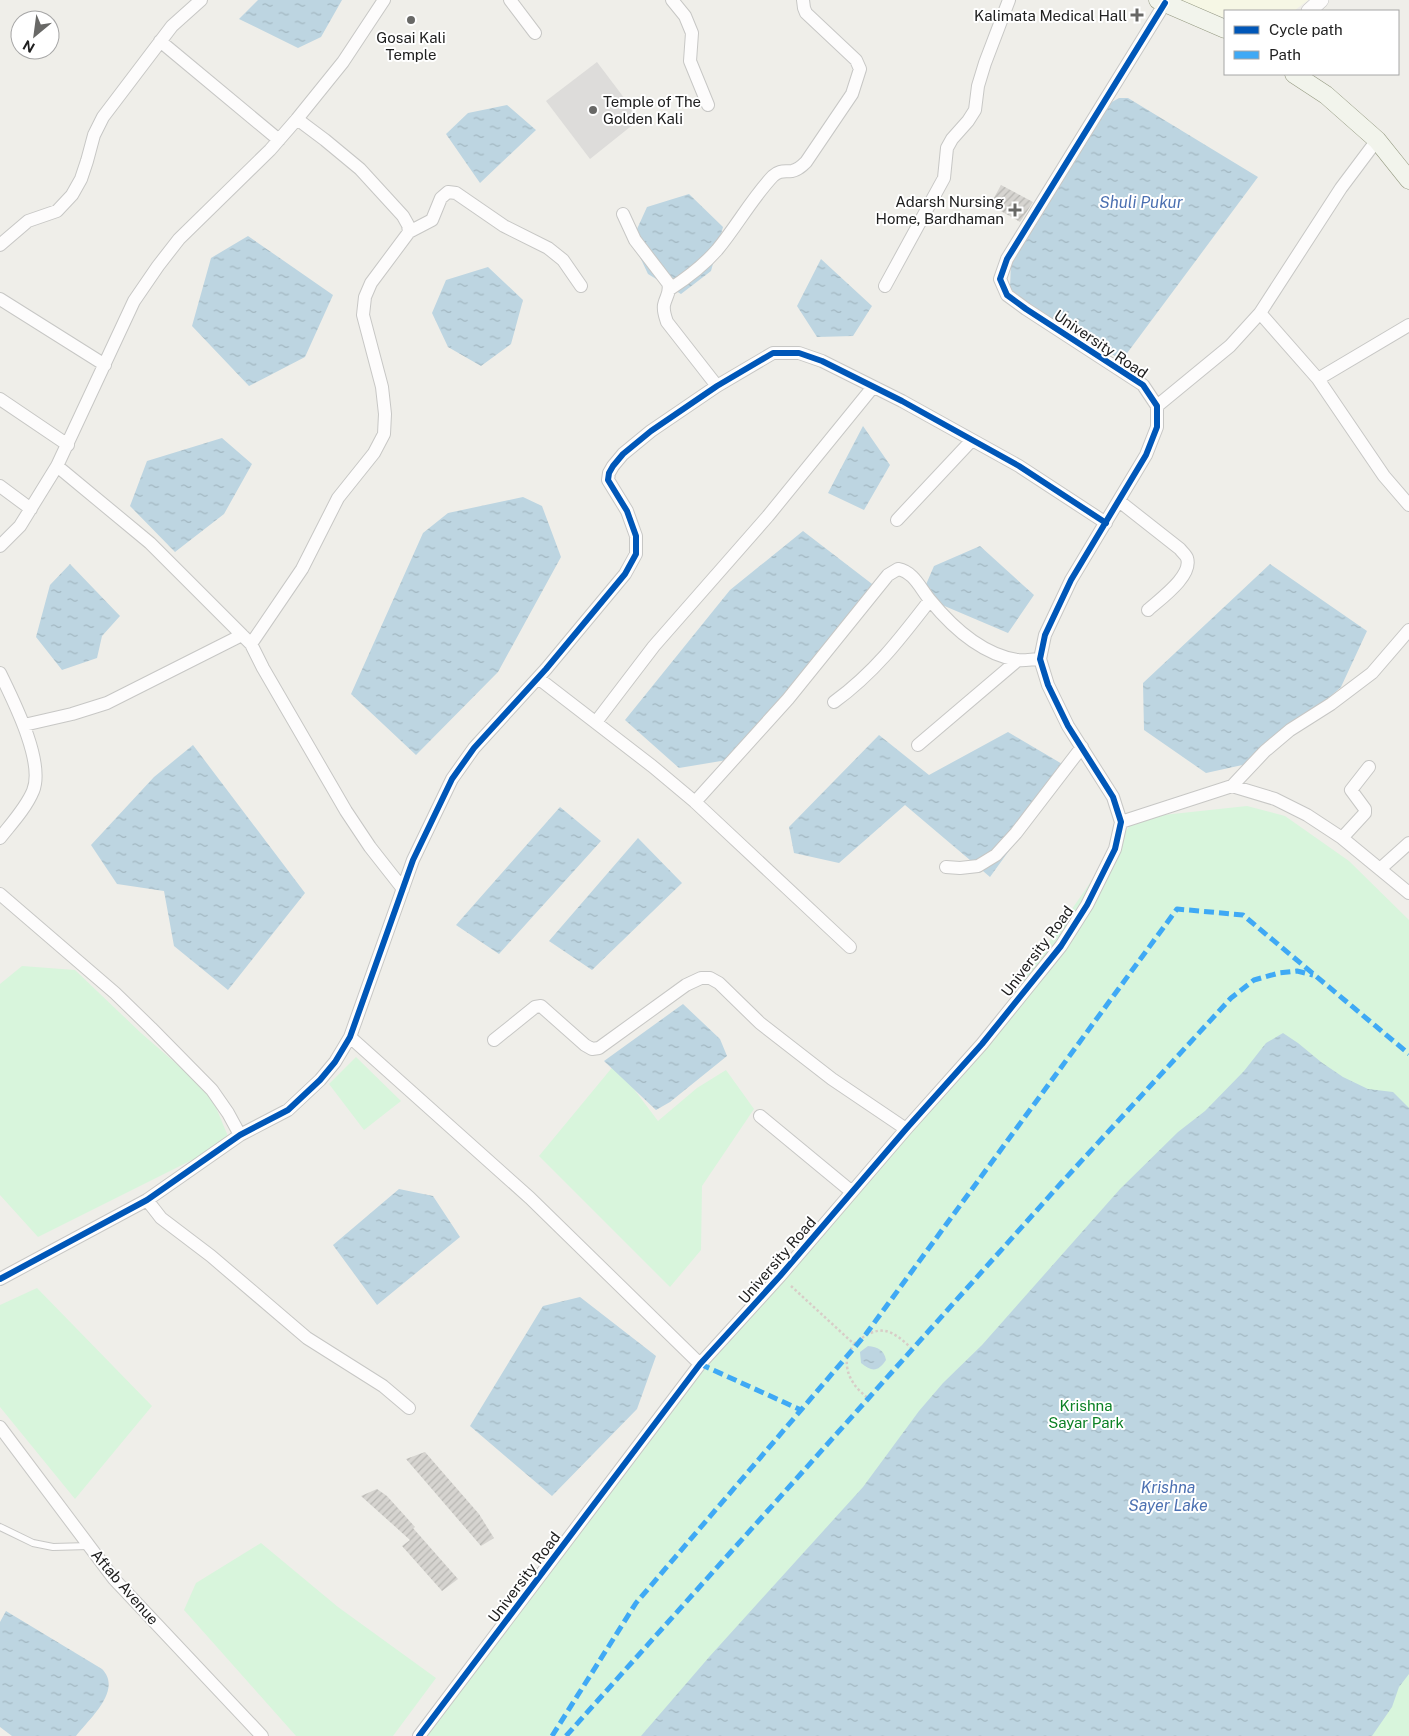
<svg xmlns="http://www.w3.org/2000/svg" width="1409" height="1736" viewBox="0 0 1409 1736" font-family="'Public Sans',sans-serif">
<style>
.education{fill:#f6f7e5}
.religious{fill:#dddcda}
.park{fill:#d8f5dc}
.water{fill:url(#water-ripples)}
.building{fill:url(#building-hatch)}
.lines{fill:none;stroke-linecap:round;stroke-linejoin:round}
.service-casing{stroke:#c7c7c5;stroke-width:8}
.minor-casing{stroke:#c7c7c5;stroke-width:14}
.tertiary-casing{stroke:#c7c7c5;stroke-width:16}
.secondary-casing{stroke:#949980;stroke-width:19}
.path{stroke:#d8ccc7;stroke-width:2.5;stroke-dasharray:2.5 2.5;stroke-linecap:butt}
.service{stroke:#fdfcfc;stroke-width:6}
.minor{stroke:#fdfcfc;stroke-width:12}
.tertiary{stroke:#fdfcfc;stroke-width:15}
.secondary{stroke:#f2f4ec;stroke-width:18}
.quiet{stroke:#3fa9f5;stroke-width:5;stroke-dasharray:10 5;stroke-linecap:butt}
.cycleway-casing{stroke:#fff;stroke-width:9}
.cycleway{stroke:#0057b8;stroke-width:6}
.poi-dot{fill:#686866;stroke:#fff;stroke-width:2}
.labels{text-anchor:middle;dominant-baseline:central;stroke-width:4;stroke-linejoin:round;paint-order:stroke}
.poi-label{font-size:15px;fill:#202020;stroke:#fff;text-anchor:end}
.street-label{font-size:15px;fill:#202020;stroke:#fff}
.park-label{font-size:15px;fill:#0c8126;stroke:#fff}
.water-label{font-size:16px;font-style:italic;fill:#4b70b1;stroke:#fff}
</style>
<defs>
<pattern id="water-ripples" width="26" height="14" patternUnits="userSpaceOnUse" patternTransform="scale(1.25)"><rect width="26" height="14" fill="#bdd5e1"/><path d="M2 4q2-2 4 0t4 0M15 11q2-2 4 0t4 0" fill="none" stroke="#a2b7c1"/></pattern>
<pattern id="building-hatch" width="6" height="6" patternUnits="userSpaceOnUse" patternTransform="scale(1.25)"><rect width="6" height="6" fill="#d6d4d0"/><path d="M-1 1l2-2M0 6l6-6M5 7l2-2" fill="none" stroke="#b7b6b2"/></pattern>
</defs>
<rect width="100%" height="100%" fill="#efeee9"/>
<path class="education" d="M1180,0h128l-14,11h-69v7z"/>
<path class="religious" d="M597,62l43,57 -50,40 -44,-58z"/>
<path class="park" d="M1247,806l38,10 64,45 60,59v816h-990l281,-372 266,-302 169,-244z
M22,966l53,4 66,63 69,60 20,48 -192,96 -38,-42v-211z
M356,1057l45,44 -37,29 -35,-46z
M615,1064l43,57 39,-33 29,-18 28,39 -52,77 -1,64 -31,37 -131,-131z
M37,1288l115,118 -77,93 -75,-92v-102z
M261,1543l77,64 98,71 -43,58h-97l-112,-126 12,-27z"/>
<path class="water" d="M258,0h84l-21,37 -23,11 -59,-29z
M1119,98h9l130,79 -136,183 -103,-60 -9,-13 1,-25 91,-148 10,-12z
M507,105l29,25 -56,53 -34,-49 22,-21z
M689,194l34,33 -12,44 -30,23 -33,-20 -16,-34 15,-33z
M248,236l85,59 -28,62 -56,29 -57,-60 19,-68z
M821,259l51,47 -19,30 -36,1 -20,-31z
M488,267l35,33 -12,44 -30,22 -33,-19 -16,-34 14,-33z
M863,426l27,39 -26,45 -36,-17z
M222,438l30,26 -28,50 -49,38 -45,-46 17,-45z
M523,497l19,9 19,51 -63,115 -82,83 -65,-61 72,-161 25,-20z
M803,531l73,56 -149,173 -48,8 -54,-48 105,-130z
M980,546l54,49 -26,38 -87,-37 13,-30z
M70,564l50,52 -18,20 -5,22 -35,12 -26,-33 14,-52z
M1270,564l97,67 -26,56 -85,75 -50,11 -62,-43 -1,-47z
M1008,732l61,36 -79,109 -85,-72 -66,58 -45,-10 -5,-26 90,-92 50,40z
M193,745l112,148 -77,97 -54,-44 -10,-55 -47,-7 -26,-39 63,-68z
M560,807l41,34 -102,113 -43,-29z
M638,838l44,45 -90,87 -43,-29z
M683,1004l37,35 7,17 -57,46 -14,8 -52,-49z
M1283,1033l15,10 23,19 22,15 25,12 25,3 16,16v566l-10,13 -7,20 -20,29h-731l69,-80 153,-169 56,-76 24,-28 39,-38 138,-156 58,-57 27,-21 39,-40 22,-28z
M399,1189l34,7 27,41 -83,68 -44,-60z
M580,1297l76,59 -19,53 -85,87 -82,-70 73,-120z
M868,1346c10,1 16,4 18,14 -8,12 -14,12 -25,3l-1,-11z
M6,1611l96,58c21,21 -13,50 -26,67h-64l-12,-9v-105z"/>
<path class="building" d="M1001,185l32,17 -13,20 -30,-17z
M425,1452l54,62 15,24 -13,8 -75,-87z
M377,1489l10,7 28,31 -2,1 45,51 -16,12 -40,-45 8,-6 -49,-44z"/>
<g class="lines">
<g class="service-casing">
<path id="service" d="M0,1527l33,16 20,4 36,-1"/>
</g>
<g class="minor-casing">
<path id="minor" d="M510,0l25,33
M672,0l13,16 7,17 -2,28 18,44
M160,41l119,99
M623,214l12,26 33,43c3,9 -2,13 -4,22 -1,6 1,11 3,17l50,64
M409,232l23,-12 9,-22 7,-6 8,1 48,33 44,22 15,12 18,26
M0,245l28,-24 29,-10 15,-16 9,-16 6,-18 7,-26 9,-18 69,-91 29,-26
M885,286l59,-108 3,-30 5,-9 16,-18 7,-11 3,-24 7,-23 24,-63
M670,289c17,-11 33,-23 47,-39 20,-24 35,-52 56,-74 7,-6 11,-4 19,-5 6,-1 10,-5 14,-9l46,-68 8,-25 -4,-9 -50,-47 -2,-5 -1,-8
M0,299l105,66
M1260,313l58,66 66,97 25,29
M1318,379l91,-54
M0,399l68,46
M1157,406l73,-60 30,-33 81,-125 36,-48
M57,466l93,77 101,101 12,24 83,143 24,36 33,42
M0,486l31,23
M1119,501l61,48c2,3 6,6 7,9 6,18 -27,41 -39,52
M897,520l75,-80
M0,546l20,-20 37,-60 77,-165 24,-35 21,-27 91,-89 27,-31 46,-57 41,-62
M251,644l51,-75 36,-71 36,-45 10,-19 1,-20 -3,-27 -19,-72 2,-18 6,-14 38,-51 -1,-7 -5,-9 -43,-47 -35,-29 -28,-21
M0,673c13,27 45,89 33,118 -7,17 -22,33 -33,47
M538,678l114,88 43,36 155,145
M834,702c40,-29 66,-63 96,-102
M596,722l58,-76 114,-130 105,-129
M24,725l48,-11 35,-11 135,-68
M918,745l100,-85
M1232,786l33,-35 25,-21 41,-26 41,-31 37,-43
M695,802l93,-103 100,-124 10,-6c16,3 22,19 32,31 22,27 51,54 87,60 7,1 16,-1 23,-1
M1121,822l111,-36 43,13 32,16 35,23 67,55
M1342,838l23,-25v-4l-14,-19 18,-23
M946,867l14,1 18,-2 18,-11 20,-22 66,-86
M1380,869l29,-26
M0,894l115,99 36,35 61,62 16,23 12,22
M350,1037l180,161 170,166
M494,1040l41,-33 6,-1 44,39 7,4 7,-1 87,-63 15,-7h9l9,5 41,40 72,56 74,50
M760,1116l92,76
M147,1200l14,18 50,38 96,82 76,48 26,22
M0,1279l147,-79 93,-65 48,-25 32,-30 15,-18 15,-25 63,-177 39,-81 22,-31 72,-79 79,-95 11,-20v-18l-9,-25 -19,-31 1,-7 4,-7 10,-12 28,-23 66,-45 56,-33h26l23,8 80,40 117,65 87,57
M0,1427l114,152 148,157
M419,1736l281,-372 80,-88 126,-147 76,-85 79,-98 26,-41 28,-56 6,-27 -8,-25 -45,-71 -20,-41 -8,-26 5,-24 26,-55 75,-125 11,-28v-21l-14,-21 -117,-76 -19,-14 -7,-16 7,-20 158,-256"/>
</g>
<g class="tertiary-casing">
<path id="tertiary" d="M1309,11l12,-11"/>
</g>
<g class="secondary-casing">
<path id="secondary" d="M1158,0l67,29
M1294,74l32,21 51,45 32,40"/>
</g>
<path class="path" d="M791,1286l63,58c-2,4 -6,9 -7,14 -2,18 9,31 22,41
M854,1344c25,-21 37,-16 59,6"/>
<use href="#service" class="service"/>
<use href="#minor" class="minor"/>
<use href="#tertiary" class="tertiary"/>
<use href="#secondary" class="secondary"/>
<path class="quiet" d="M700,1364l101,46
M552,1736l84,-133 230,-269 311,-425 66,6 166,139
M566,1736l497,-555 168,-183 23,-18 25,-7 18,-2 16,4"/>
<g class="cycleway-casing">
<path id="cycleway" d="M0,1279l147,-79 93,-65 48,-25 32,-30 15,-18 15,-25 63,-177 39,-81 22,-31 72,-79 79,-95 11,-20v-18l-9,-25 -19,-31 1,-7 4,-7 10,-12 28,-23 66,-45 56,-33h26l23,8 80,40 117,65 87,57
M419,1736l281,-372 80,-88 126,-147 76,-85 79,-98 26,-41 28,-56 6,-27 -8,-25 -45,-71 -20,-41 -8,-26 5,-24 26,-55 75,-125 11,-28v-21l-14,-21 -117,-76 -19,-14 -7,-16 7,-20 158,-256"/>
</g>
<use href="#cycleway" class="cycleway"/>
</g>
<g class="poi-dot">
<path d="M1134.5 7.5h5v5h5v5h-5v5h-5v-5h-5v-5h5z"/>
<circle cx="411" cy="20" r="5"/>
<circle cx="593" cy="110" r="5"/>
<path d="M1012.5 202.5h5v5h5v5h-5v5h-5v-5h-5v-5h5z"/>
</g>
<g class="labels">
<g class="poi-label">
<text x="1127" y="15">Kalimata Medical Hall</text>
<text x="411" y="37" text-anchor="middle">Gosai Kali<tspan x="411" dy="17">Temple</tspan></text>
<text x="603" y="101" text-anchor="start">Temple of The<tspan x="603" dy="17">Golden Kali</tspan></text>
<text x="1004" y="201">Adarsh Nursing<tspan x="1004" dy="17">Home, Bardhaman</tspan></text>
</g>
<g class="street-label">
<text transform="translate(1101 344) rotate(34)">University Road</text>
<text transform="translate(1037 951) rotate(-53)">University Road</text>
<text transform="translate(777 1260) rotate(-49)">University Road</text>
<text transform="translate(524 1577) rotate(-53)">University Road</text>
<text transform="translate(125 1587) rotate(49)">Aftab Avenue</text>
</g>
<g class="park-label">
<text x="1086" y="1405">Krishna<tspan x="1086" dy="17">Sayar Park</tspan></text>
</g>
<g class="water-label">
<text x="1141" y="202">Shuli Pukur</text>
<text x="1168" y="1487">Krishna<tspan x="1168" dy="18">Sayer Lake</tspan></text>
</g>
</g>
<rect x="1224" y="10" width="175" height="65" fill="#ffffff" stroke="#a6a6a6"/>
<rect x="1234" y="26" width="25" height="8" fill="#0057b8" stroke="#a6a6a6"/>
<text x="1269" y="35" font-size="15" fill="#202020">Cycle path</text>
<rect x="1234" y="51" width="25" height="8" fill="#3fa9f5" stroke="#a6a6a6"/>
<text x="1269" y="60" font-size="15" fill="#202020">Path</text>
<g transform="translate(35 35) rotate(209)"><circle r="24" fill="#ffffff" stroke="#a6a6a6"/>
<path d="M0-4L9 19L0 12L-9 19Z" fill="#686866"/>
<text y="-8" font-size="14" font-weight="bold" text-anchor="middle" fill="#202020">N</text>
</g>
</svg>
